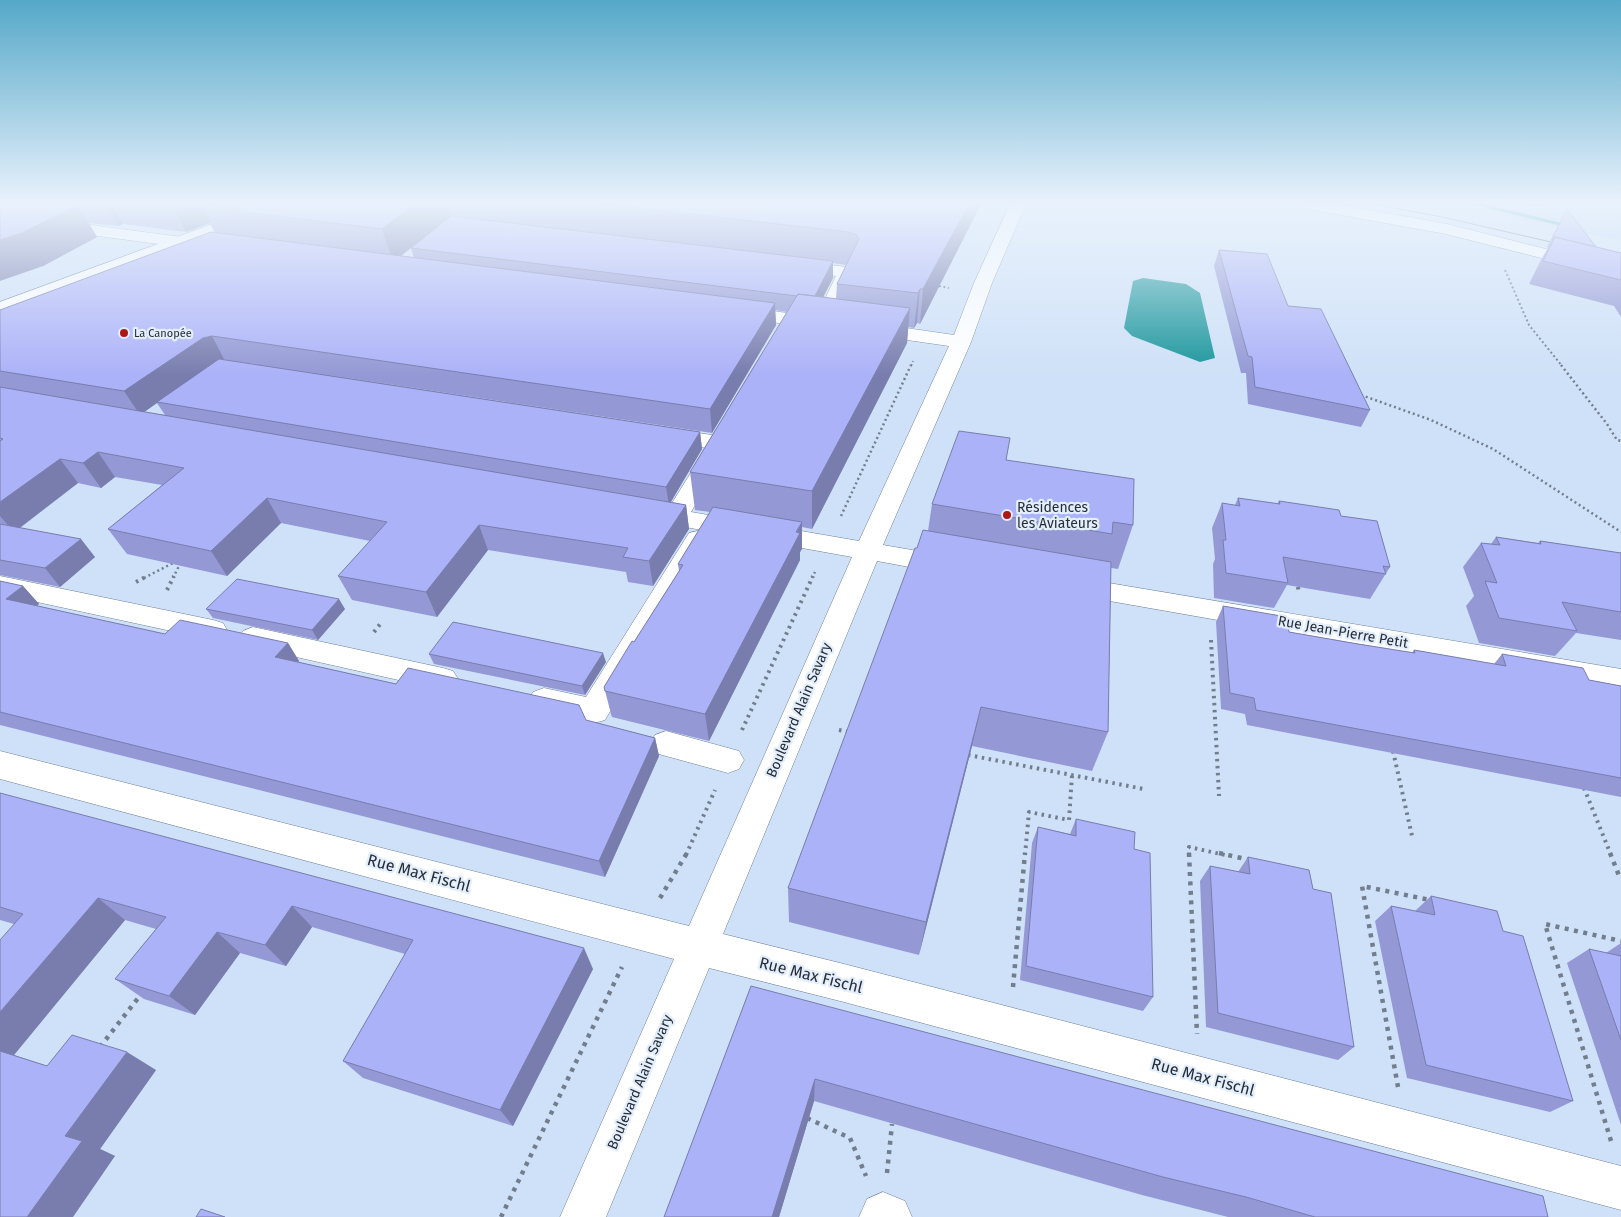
<svg xmlns="http://www.w3.org/2000/svg" width="1621" height="1217" viewBox="0 0 1621 1217" font-family="'Fira Sans',sans-serif">
<style>
.built{fill:#bfd7f3}
.water{fill:#19959b}
.lines{fill:none;stroke-linecap:round;stroke-linejoin:round}
.stream{fill:#19959b;fill-rule:evenodd}
.pedestrian-casing{stroke:#708195;stroke-width:1}
.minor-casing{stroke:#708195;stroke-width:1}
.tertiary-casing{stroke:#708195;stroke-width:1}
.path-far3{stroke:#727e8d;stroke-width:2;stroke-dasharray:2 2.5;stroke-linecap:butt}
.path-far2{stroke:#727e8d;stroke-width:2.5;stroke-dasharray:2 3;stroke-linecap:butt}
.path-far1{stroke:#727e8d;stroke-width:4;stroke-dasharray:2.5 4.5;stroke-linecap:butt}
.path{stroke:#727e8d;stroke-width:4.5;stroke-dasharray:4 5.5;stroke-linecap:butt}
.pedestrian{fill:#fff;fill-rule:evenodd}
.minor{fill:#fff;fill-rule:evenodd}
.tertiary{fill:#fff;fill-rule:evenodd}
.tram{stroke:#5a6571;stroke-width:1}
.wall{fill:#9499d5;fill-rule:evenodd}
.shaded-wall{fill:#787dae}
.building{fill:#acb2f8;stroke:#787dae}
.poi-dot{fill:#ab1916;stroke:#e3eefc;stroke-width:2}
.labels{text-anchor:middle;dominant-baseline:central;stroke-width:4.5;stroke-linejoin:round;paint-order:stroke}
.far-poi-label{font-size:11px;fill:#262d35;stroke:#e3eefc;text-anchor:start}
.poi-label{font-size:14px;fill:#262d35;stroke:#e3eefc;text-anchor:start}
.street-label{font-size:14px;fill:#262d35;stroke:#e3eefc}
.near-street-label{font-size:16px;fill:#262d35;stroke:#e3eefc}
</style>
<rect width="100%" height="100%" fill="#cfe1f8"/>
<path class="built" d="M1453,204h168v36l-39,-7z"/>
<path class="water" d="M1143,278l43,6 14,9 15,65 -15,4 -68,-26 -8,-8 9,-47z"/>
<g class="lines">
<path class="stream" d="M1470,204h14l82,20 -4,2z"/>
<g class="pedestrian-casing">
<path id="pedestrian" d="M666,731l73,20 5,9 -5,9 -11,4 -73,-20 -5,-9 5,-9z
M883,1192l22,9 7,16h-53l8,-18z"/>
</g>
<g class="minor-casing">
<path id="minor" d="M1010,204h16l-34,79 -21,59 -88,203 64,11 9,3 4,6 -4,6 -9,3 -70,-13 -154,373 121,30 777,202v44l-777,-208 -135,-34 -103,249h-46l114,-258 -674,-180v-28l689,175 163,-369 -200,-36 -9,-2 -3,-6 3,-6 9,-2 17,3 34,-55 8,-2 8,2 4,5 -32,54 168,29 90,-195 -77,-11 -7,-2 -3,-4 3,-4 7,-2 82,12 20,-52z
M1301,204h36l110,20 174,44v10l-175,-44 -138,-25 -5,-2z
M0,213l204,27 6,1 2,4 -2,4 -6,1 -204,-27z
M796,261l51,6 6,1 3,4 -27,55 -10,2 -88,-13 -2,-4 2,-4 7,-2 78,11 20,-41 -46,-6 -3,-4 3,-4z
M664,428l55,8 8,2 3,5 -3,5 -8,2 -63,-10 -3,-5 3,-5z
M698,531l9,2 4,6 -106,181 -11,3 -61,-15 -4,-8 4,-8 11,-4 42,9 103,-164z
M0,576l213,44 10,3 4,7 -4,7 -10,3 -213,-46z
M1073,577l548,92v22l-557,-98 -4,-7 4,-7z
M253,627l190,41 10,3 5,8 -5,8 -10,3 -200,-45 -4,-7 4,-7z"/>
</g>
<g class="tertiary-casing">
<path id="tertiary" d="M267,204h23l-2,3 -288,107v-12z"/>
</g>
<path class="path-far3" d="M1505,270l24,55 33,41
M939,286l10,2
M911,366l2,-5"/>
<path class="path-far2" d="M1561,365l46,59 10,16 4,1
M1361,395l70,25 62,29 128,83
M841,516l70,-151
M144,578l29,-15
M173,578l8,-16
M812,578l3,-6"/>
<path class="path-far1" d="M136,582l11,-6
M1298,587l1,7
M167,590l7,-14
M374,632l7,-9
M1211,640l8,156
M742,730l71,-154
M839,730l10,2
M1393,751l19,85
M968,755l176,34
M1584,788l27,67
M686,855l29,-65
M1025,855l4,-43 40,8 3,-45
M1189,855v-8l36,8"/>
<path class="path" d="M1189,853l8,181
M1219,853l31,7
M1610,853l10,25
M660,898l27,-45
M1013,987l12,-134
M100,1047l42,-54
M1398,1087l-36,-201 68,14
M807,1118l43,20 16,38
M1611,1141l-66,-217 76,17
M887,1173l5,-49
M501,1217l121,-250"/>
<use href="#pedestrian" class="pedestrian"/>
<use href="#minor" class="minor"/>
<use href="#tertiary" class="tertiary"/>
<path class="tram" d="M1373,204l69,13 122,28"/>
</g>
<path class="wall" d="M0,204h981l-61,120 -3,-1 -3,5 -6,-1 -1,16 -95,186 -10,-2v22l-2,3v8l-91,181 -97,-24 -1,-3 -7,-27 30,-45 45,-71 -1,-7 32,-52 -15,-2 -5,-38 97,-160 -12,-2 1,15 -64,108 -489,-74 477,73 2,17 -31,53 15,3 3,24 -36,57 -25,-4 -2,-10 -138,-22 -51,67 -85,-17 -14,-24 32,-35 -89,-18 -54,53 -100,-22 -19,-25 54,-44 -47,-8 -14,11 -23,-5 -58,45 75,29 -35,30 -60,-12v-265l215,-77 -5,-10 -24,9 -63,-8 -5,2 -30,-3 9,14 -54,29zM446,220l-35,28 3,10 -13,-2zM833,263l13,2 -9,19 -1,15 -13,-2 10,-19zM157,403l8,12 -21,-3z
M1510,204h48l-2,4z
M1567,209l29,38 25,6v64l-7,-11 -85,-22 12,-24 7,-12 -1,-1z
M1219,250l69,56 82,104 -9,17 -113,-23 -2,-31h-5l-27,-107z
M1006,460l127,65 -15,44 -7,-1 -3,164 -16,39 -120,-25 -53,209 -130,-33 -1,-34 140,-357 4,-27z
M1238,498l39,6 2,-3 62,15 49,51 -20,32 -83,-14 -13,23 -60,-10 -1,-34 2,-5 -3,-31 10,-25 13,2z
M1496,537l42,6 2,-2 81,12v87l-45,-7 -21,23 -76,-13 -13,-37 8,-10 -11,-29 18,-24 10,1z
M0,581l23,5 16,18 -2,2 128,28 123,9 11,18 -1,1 98,22 190,36 69,18 4,18 -54,121 -605,-152z
M1223,606l66,26 123,21 2,-3 80,14 8,-10 87,26 32,6v111l-374,-72 -2,-11 -24,-5 -5,-87z
M206,609h139l-27,31 -105,-22z
M429,654l177,8 -21,33 -151,-31z
M0,793l593,176 -80,157 -150,-48 -20,-17 62,-107 -93,-27 -26,39 -46,-13 -45,62 -51,-16 -29,-20 41,-50 -31,-9 -111,135 33,11 109,4 -56,79 15,7 -115,61 14,-293 -14,-4z
M1076,819l77,178 -10,14 -123,-31 12,-137 6,-16 32,7z
M1248,857l65,32 41,158 -16,13 -132,-33 -6,-146 10,-15 28,6z
M1431,896l72,35 70,170 -23,11 -143,-34 -32,-157 16,-15 24,5z
M1621,943v182l-54,-162 22,-14 17,4z
M751,986l797,231h-320l-86,-22 -328,-94 -35,116h-115z"/>
<path class="shaded-wall" d="M106,204h6l11,20 -5,2z
M172,204h30l8,19 -24,9z
M415,204h33l4,14 -7,3 -52,41 -11,-33z
M969,204h12l-61,120 3,-35z
M78,205l19,32 -54,29 -43,15v-41z
M833,261v17l-19,37v-17z
M920,289l-3,34 -3,5 4,-35z
M775,303l1,22 -64,108 -2,-24z
M910,308l-3,35 -95,186v-38z
M212,336l12,23 -8,2 -76,54 -16,-24 79,-53z
M700,432l2,17 -33,56 -3,-18z
M98,452l17,25 -14,11 -18,-25z
M60,459l18,24 -64,49 -14,-16v-14z
M267,498l14,25 -54,53 -16,-25z
M686,505l3,24 -36,57 -4,-25z
M802,522v27l-2,3v8l-91,181 -4,-27z
M479,525l9,25 -51,67 -11,-25z
M81,539l14,18 -35,30 -15,-19z
M23,586l16,18 -16,14 -17,-19z
M339,599l6,10 -27,31 -6,-10z
M288,643l11,18 -12,14 -12,-18z
M603,653l3,9 -21,33 -3,-9z
M981,707l-9,39 -53,209 7,-33z
M655,738l4,18 -54,121 -6,-16z
M98,898l27,22 -116,141 -9,-5v-44z
M292,906l20,21 -26,39 -21,-21z
M217,932l23,21 -45,62 -26,-19z
M584,948l9,21 -80,157 -13,-16z
M127,1052l29,18 -56,79 15,7 -42,61h-46l38,-81z
M815,1079l-1,22 -35,116h-7z"/>
<path class="building" d="M0,204h73l5,1 -56,28 -22,7z
M211,204h204l-33,25 -148,-18 7,-3z
M603,204h366l-46,85h-3l-2,4 -81,-9 22,-45 -3,-5 -8,-2z
M1567,209l29,38 -41,-10 -2,3 -1,-1z
M451,216l382,45 -18,35 -17,-2 -1,2 -386,-48z
M211,232l564,71 -65,106 -498,-73 -9,2 -79,53 -124,-20v-61z
M1555,237l66,16v27l-78,-19z
M1219,250l48,4 21,52 33,3 49,101 -115,-23 -3,-30 -4,-1z
M798,294l112,14 -98,183 -122,-19z
M219,359l481,73 -34,55 -509,-85z
M0,387l686,118 -37,56 -26,-4 5,-9 -149,-23 -53,67 -88,-16 49,-54 -120,-24 -56,53 -103,-22 76,-61 -86,-16 -15,11 -23,-4 -60,43v-61l3,-2 -3,-1z
M959,431l51,7 -4,22 128,19 -1,46 -20,-3 -1,12 -180,-30z
M1238,498l42,6 -1,-3 60,9 2,6 36,5 13,46 -7,-1 3,8 -103,-17 5,26 -62,-10 -3,-33h3l-4,-37 18,3z
M713,507l89,15 -6,10 4,1 -95,181 -100,-23 -1,-4 28,-46 2,1 49,-77 -5,-1z
M0,524l81,15 -36,29 -45,-8z
M923,530l188,32 -3,170 -127,-25 -55,215 -138,-34 127,-340h2z
M1496,537l45,7 -1,-3 81,12v59l-59,-10 15,29 -78,-13 -14,-37 12,2 -16,-40 19,2z
M237,579l102,20 -27,31 -106,-21z
M0,581l23,5 -17,13 159,35 15,-14 108,23 -13,14 121,27 12,-16 171,37 7,15 69,18 -56,123 -599,-149z
M1223,606l64,11 2,15 69,12 57,9 -1,-3 92,16 -4,-12 81,14 6,12 32,6v92l-365,-68 -2,-12 -24,-5z
M453,622l150,31 -21,33 -153,-32z
M0,793l584,155 -84,162 -157,-49 70,-121 -121,-34 -27,39 -48,-13 -48,64 -54,-17 51,-62 -68,-19 -98,114v-72l23,-26 -23,-7z
M1076,819l59,13 -1,17 16,4 3,144 -127,-31 12,-139 38,9z
M1248,857l61,13 4,19 18,4 23,154 -136,-34 -8,-147 40,8z
M1431,896l66,15 6,20 20,5 50,165 -147,-36 -35,-159 44,9z
M1589,949l32,7v84z
M751,986l792,210 5,21h-233l-69,-20 -83,-20 -348,-98 -43,138h-108z
M72,1035l55,17 -62,84 17,5 -55,76h-27v-166l47,15z
M201,1209l24,8h-29z"/>
<linearGradient id="sky" x2="0" y2="1"><stop stop-color="#55a8c9"/><stop offset="0.54" stop-color="#e9f2fc"/><stop offset="1" stop-color="#e9f2fc" stop-opacity="0"/></linearGradient>
<rect width="1621" height="375" fill="url(#sky)"/>
<g class="poi-dot">
<circle cx="124" cy="333" r="5"/>
<circle cx="1007" cy="515" r="5"/>
</g>
<g class="labels">
<g class="far-poi-label">
<text x="134" y="333">La Canopée</text>
</g>
<g class="poi-label">
<text x="1017" y="507">Résidences<tspan x="1017" dy="16">les Aviateurs</tspan></text>
</g>
<g class="street-label">
<text transform="translate(1343 632) rotate(10)">Rue Jean-Pierre Petit</text>
<text transform="translate(799 710) rotate(-67)">Boulevard Alain Savary</text>
<text transform="translate(640 1082) rotate(-67)">Boulevard Alain Savary</text>
</g>
<g class="near-street-label">
<text transform="translate(419 873) rotate(15)">Rue Max Fischl</text>
<text transform="translate(811 975) rotate(14)">Rue Max Fischl</text>
<text transform="translate(1203 1077) rotate(15)">Rue Max Fischl</text>
</g>
</g>
</svg>
